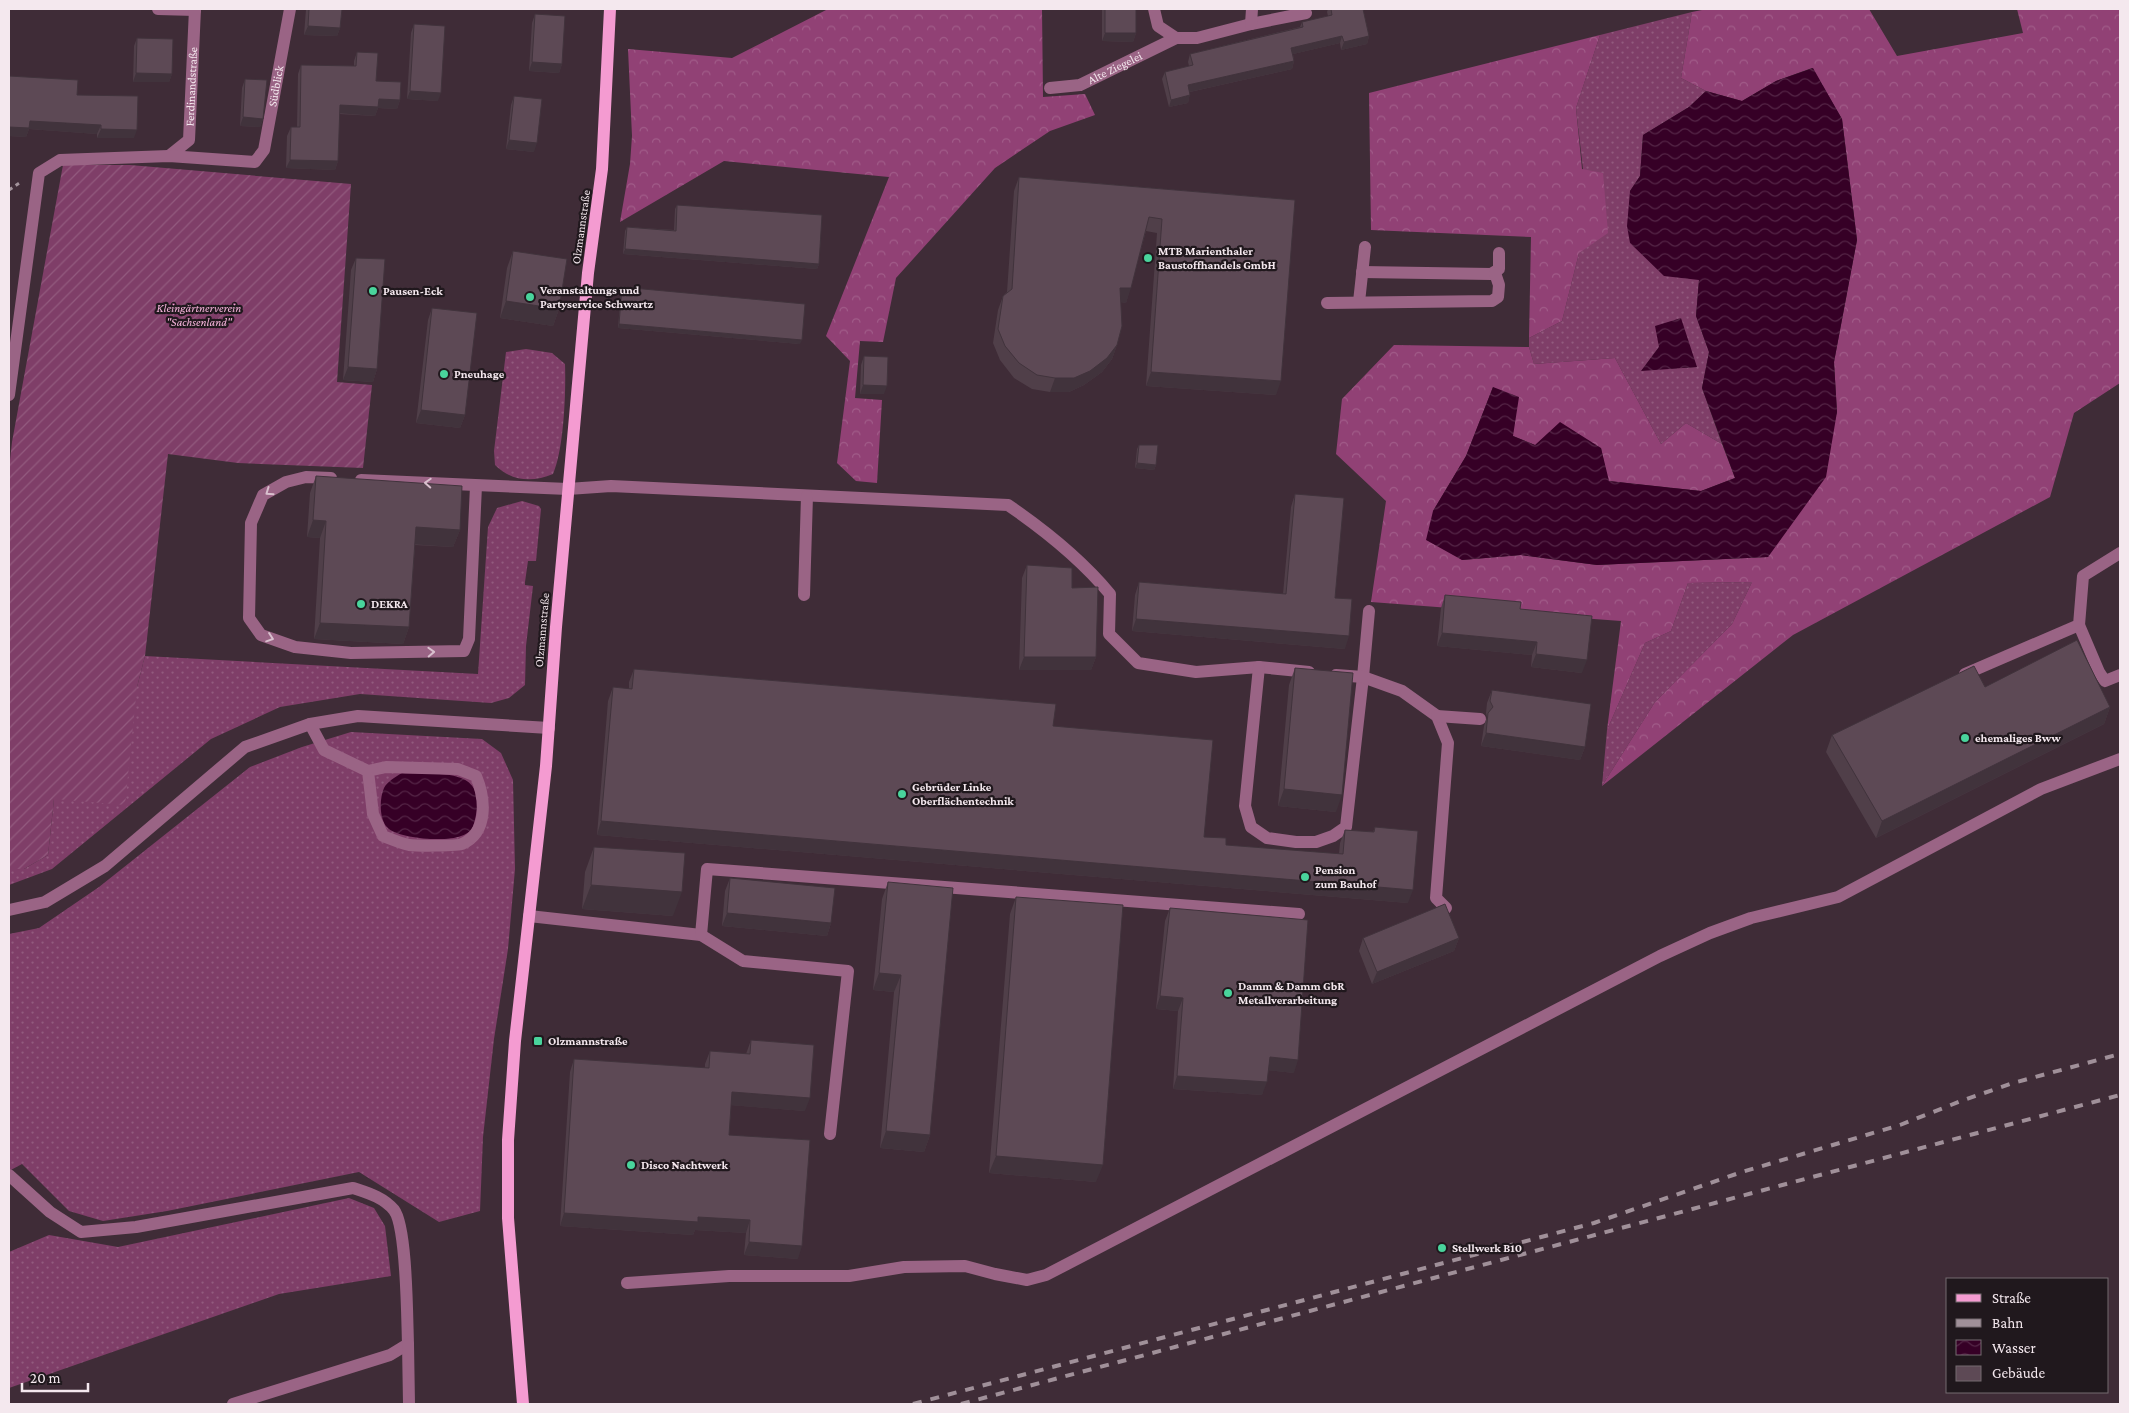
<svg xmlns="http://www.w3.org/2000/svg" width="2129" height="1413" viewBox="0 0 2129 1413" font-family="'Crimson Pro',serif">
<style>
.grass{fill:url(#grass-dots);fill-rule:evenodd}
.forest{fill:url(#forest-crowns)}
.garden{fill:url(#garden-furrows)}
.water{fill:url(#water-waves)}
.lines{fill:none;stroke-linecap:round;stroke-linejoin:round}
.path{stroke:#a2939b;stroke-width:3;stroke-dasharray:4 4;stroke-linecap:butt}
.minor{stroke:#9a6485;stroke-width:12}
.major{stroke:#f49bd1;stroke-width:12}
.rail{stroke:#a09099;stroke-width:4;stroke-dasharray:9 9;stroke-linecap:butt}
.wall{fill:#503f49}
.shaded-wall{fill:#41333c}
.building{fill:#5d4955;stroke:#41333c}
.oneway{stroke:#d9c0ce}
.poi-dot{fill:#49d49c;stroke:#20181d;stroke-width:2}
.labels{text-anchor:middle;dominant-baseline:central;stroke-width:4.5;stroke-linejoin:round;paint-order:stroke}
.street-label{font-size:12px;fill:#f4e8ee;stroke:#20181d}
.poi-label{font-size:12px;font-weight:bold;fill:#f4e8ee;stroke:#20181d;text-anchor:start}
.park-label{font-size:12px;font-style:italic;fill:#f8b5dd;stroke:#20181d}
</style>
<defs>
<pattern id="grass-dots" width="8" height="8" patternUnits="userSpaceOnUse" patternTransform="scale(1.25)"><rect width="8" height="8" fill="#7f3e68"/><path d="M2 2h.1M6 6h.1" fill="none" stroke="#925a7e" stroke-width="1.8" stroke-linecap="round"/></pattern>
<pattern id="forest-crowns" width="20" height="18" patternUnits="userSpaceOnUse" patternTransform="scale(1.25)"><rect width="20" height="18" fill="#914175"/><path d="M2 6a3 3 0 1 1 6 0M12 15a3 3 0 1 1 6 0" fill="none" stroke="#a15c89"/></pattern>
<pattern id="garden-furrows" width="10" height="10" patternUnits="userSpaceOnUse" patternTransform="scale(1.25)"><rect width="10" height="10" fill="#7f3e68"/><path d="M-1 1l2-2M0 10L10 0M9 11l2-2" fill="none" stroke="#925a7e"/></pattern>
<pattern id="water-waves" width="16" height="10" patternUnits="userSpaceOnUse" patternTransform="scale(1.25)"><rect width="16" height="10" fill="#360026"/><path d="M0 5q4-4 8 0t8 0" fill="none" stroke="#542546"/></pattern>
</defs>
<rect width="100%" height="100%" fill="#3f2c37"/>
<path class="grass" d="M1692,12l-11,66 25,13 -17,16 -46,28 -3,41 -10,15 69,89 -3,36 13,36 -7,36 20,56 -36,-21 -25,21 -46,-86 -81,6 -5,-17v-9l33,-17 17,-68 4,-84 -7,-61 24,-73zM1659,347l38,20 -55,3z
M526,349l26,4 13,11c1,28 -1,85 -12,110 -21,9 -42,7 -58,-9l-1,-14 12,-99z
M522,501l17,5 2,3 -5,52h-8l-3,21v3l8,1 -7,60 -1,39 -16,13 -18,5 -131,-9 -80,13 -69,32 -159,130 -43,16v-16h15l24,-14 6,-56 83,-112 8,-31 333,18 10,-147 9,-19z
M1752,582l-20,42 -77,78 -53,84 5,-56 38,-87 26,-12 17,-48z
M351,732l131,7 19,14 12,27 2,89 -7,80 -14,90 -11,98 -3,74 -41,11 -80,-50 -192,39 -64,10 -34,-10 -47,-47 -13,7v-237l30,-6 60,-41 151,-120 52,-20z
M349,1198l25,10 11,18 6,50 -112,18 -270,94v-136l40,-17 69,12z"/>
<path class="forest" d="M828,9h214l1,88 42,-3 10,21 -45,16 -55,37 -99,110 -13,64 -23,-1 -5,57 27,2 -5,83 -21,-2 -19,-18 13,-102 -24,-25 63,-159 -165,-16 -104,61 10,-58 2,-28 -4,-87 104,9z
M1707,9h162l28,47 126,-23 -6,-24h103v374l-46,30 -24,84 -257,138 -191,151 53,-84 77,-78 20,-42 -64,1 -17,48 -26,12 -38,87 14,-109 -250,-19 15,-101 -50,-47 6,-55 52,-54 135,2 5,17 81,-6 46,86 25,-21 36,21 13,34 -34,13 -93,-10 -7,-33 -66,-3 -22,-9 -20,-49 -27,69 -33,55 29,49 59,-5 76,10 171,-8 69,-144 -3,-51 23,-122 -15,-121 -30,-51 -36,13 -34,20 -36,-10 -25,-13 11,-66z
M1600,35l-24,73 6,61 21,4 5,60 -29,20 -17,68 -33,17 2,-101 -160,-7 -2,-137z"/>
<path class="garden" d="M63,165h67l221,19 -14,198 35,3 -9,83 -125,-5 -70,-9 -23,202 -8,31 -12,118 -71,-6 -6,56 -24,14h-15v-400l3,-27z"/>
<path class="water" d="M1813,68l29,51 15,121 -23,122 3,50 -11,65 -58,80 -171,8 -76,-10 -59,5 -36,-20 7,-29 33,-55 27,-69 26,10 -6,39 22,9 25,-23 41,26 8,33 92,10 34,-13 -33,-90 7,-36 -13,-36 3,-36 -35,-4 -34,-33 -3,-17 3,-35 10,-15 3,-41 46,-28 17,-16 36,10 34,-20z
M1681,318l16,49 -56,4 18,-24 -4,-21z
M402,773c45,2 91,-7 70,57 -4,2 -7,5 -11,6 -15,6 -59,3 -72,-7 -10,-7 -10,-30 -5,-41 3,-6 11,-11 18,-15z"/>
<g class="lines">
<path class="path" d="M9,190l12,-8"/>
<g class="minor">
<path d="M158,9l37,1"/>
<path d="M1154,9l4,17 18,12h21l54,-14 55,-11"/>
<path d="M1251,24l1,-15"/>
<path id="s1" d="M1050,88l30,-3 96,-47"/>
<path id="s2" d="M169,156l20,-16 6,-131"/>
<path d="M1362,272l129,2 8,-5v-16"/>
<path d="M1359,302l6,-55"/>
<path d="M1327,303l165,-2 6,-4 1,-12 -4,-12"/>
<path id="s3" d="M9,395l30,-222 21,-13 109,-4 86,6 9,-12 26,-141"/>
<path d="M331,478l-25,-1 -20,5 -23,13 -12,28 -2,95 12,17 34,12 56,6 113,-2 5,-12 7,-153"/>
<path d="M361,480l207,9 43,-3 397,19c38,26 73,54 102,89l-1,40 29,29 58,9 63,-5 50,5"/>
<path d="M804,595l3,-99"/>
<path d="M2079,625l20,47 6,9 15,-6"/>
<path d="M1259,667l-14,139 6,21 16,11 29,4h20l17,-6 13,-9 17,-150 6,-66"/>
<path d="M1965,674l114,-49 4,-49 37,-23"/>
<path d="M1336,675l27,2 39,14 35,25 11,27 -12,155 10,10"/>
<path d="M1437,716l43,3"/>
<path d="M310,724l14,26 44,21 18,-4 72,2 18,7c9,22 13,56 -14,68 -4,2 -46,2 -53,1 -9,-2 -18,-6 -26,-9l-10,-22 -5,-43"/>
<path d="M9,910l36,-8 60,-36 140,-119 65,-23 48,-8 191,12"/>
<path d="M529,916l172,19 42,26 105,10 -18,163"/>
<path d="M701,935l6,-66 592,45"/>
<path d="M9,1175l41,37 31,20 55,-5 217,-39c15,5 30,9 41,22 13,17 13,108 14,134l-18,11 -157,49"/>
<path d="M627,1283l102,-7h120l55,-9 61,-1 30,8 32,6 19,-5 614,-319 50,-23 41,-15 87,-21 203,-108 79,-30"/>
<path d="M408,1344l1,60"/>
</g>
<path class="major" d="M523,1404l-15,-186v-78l7,-99 31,-275 10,-139 32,-354 14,-104 8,-160"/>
<path class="rail" d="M913,1404l681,-181 148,-51 158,-47 61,-24 52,-18 107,-29
M961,1404l1159,-309"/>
</g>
<path class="wall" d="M306,9h36l-2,19 -3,8 -33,-1z
M1102,9h34v24l-3,9 -31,-1z
M1328,9h35l6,27 -2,8 -26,6 -1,-7 -47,11 1,7 -2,8 -102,23 -2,11 -19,4 -7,-28 3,-7 24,-6 -1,-4 2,-8 110,-27 2,-5 26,-6 -1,-4z
M535,14l27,50 -3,9 -30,-2 3,-48z
M414,24l24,77 -31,-2 4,-66z
M137,38l35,36 -3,8h-36l1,-36z
M357,52l19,29 24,19 -3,9 -19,-1 -3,8 -36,-2 -1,47 -3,9 -49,-2 1,-32 4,-9h6l1,-53 3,-9 53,1v-5z
M245,79l18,40 -3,8 -20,-1 2,-38z
M77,95l57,43h-37v-4l-68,-5 -3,8 -17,-1z
M514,96l20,56 -28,-3 5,-44z
M1019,177l276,23 -19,195 -130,-9 11,-153 -11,-2 -20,72 -5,-1 -4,43 -5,14 -10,13 -18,13 -15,7h-19l-18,-3 -18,-11 -14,-18 -7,-17 5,-33 5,-14 4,-4 7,-101z
M677,205l142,59 -2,5 -194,-15 2,-23 2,-4 47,3 1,-21z
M513,251l46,58 -6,17 -53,-8 7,-50z
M356,258l21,111 -4,13 -30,-2 8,-110z
M622,287l178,57 -182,-16 3,-37z
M432,308l33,107 -5,13 -44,-5 12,-103z
M864,356l20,38h-24l1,-29z
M1139,445l17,20 -2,5 -19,-2 2,-19z
M316,476l144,54 -7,17 -38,-2 -6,82 -6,17 -89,-5 6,-101 -13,-1 3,-44z
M1295,494l40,104 10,51 -213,-18 3,-36 4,-13 144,12 8,-87z
M1027,565l45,23 24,69 -5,13h-72l3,-92z
M1445,595l75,14 62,64 -51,-6 1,-12 -95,-9 4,-38z
M1295,668l41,144 -58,-6 11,-121z
M634,669l419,57 151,111 22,8 113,9 1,-11 5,-13 28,2 2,-5 33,76 -811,-68 11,-134 5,-14 16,2v-7z
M1985,687l125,20 -6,17 -228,114 -50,-86 6,-17z
M1492,690l93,57 -5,13 -99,-14 3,-20 3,-9 -1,-4 1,-10z
M594,847l79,69 -91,-7 3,-37z
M730,878l101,45 -4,13 -105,-10 3,-35z
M888,882l42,253 -6,17 -44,-4 14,-156 -21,-2 9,-91z
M1016,897l80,285 -107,-9 21,-259z
M1170,908l124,165 -26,-3 -6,25 -89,-6 5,-78 -22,-2 9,-88z
M1363,938h96l-5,13 -82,33 -13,-33z
M751,1040l54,71 -74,-6 -2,30 69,124 -54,-4 2,-22 -51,-3 -2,5 -133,-9 10,-154 4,-13 131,9v-4l5,-13 36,3z"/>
<path class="shaded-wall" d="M308,26l32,2 -3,8 -33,-1z
M1105,33h31l-3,9 -31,-1z
M1342,36l-2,7 -51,12 2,-7z
M1369,36l-2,8 -26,6 3,-8z
M1294,61l-2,8 -107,24 3,-8z
M532,62l30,2 -3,9 -30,-2z
M136,73l36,1 -3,8h-36z
M410,91l31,2 -3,8 -31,-2z
M1190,95l-2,8 -19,4 2,-7z
M379,99l21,1 -3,9 -19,-1 -3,8 -38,-3 3,-8z
M243,117l20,2 -3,8 -20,-1z
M30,121l71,4 -4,9 -68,-5 -3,8 -17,-1v-9z
M101,129l36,1 -3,8h-37z
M509,140l28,3 -3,9 -28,-3z
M290,160l48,1 -3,9 -49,-2z
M625,249l194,15 -2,5 -194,-15z
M1120,288h11l-5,15 -11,-1z
M506,301l53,8 -6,17 -53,-8z
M619,324l183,16 -2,4 -182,-16z
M1117,345l-5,14 -10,13 -18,13 -15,7h-19l5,-14z
M348,367l29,2 -4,13 -30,-2z
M1151,372l130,9 -5,14 -130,-9z
M863,385l24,1 -3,8h-24z
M421,410l44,5 -5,13 -44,-5z
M1137,463l19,2 -2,5 -19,-2z
M313,520l13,1 -6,17 -13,-1z
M416,527l44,3 -7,17 -43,-3z
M1136,619l213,17 -4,13 -213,-18z
M320,623l89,4 -6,17 -89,-5z
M1442,633l95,9 -5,13 -95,-9z
M1536,654l51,6 -5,13 -51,-6z
M1024,657h72l-5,13h-72z
M2110,707l-6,17 -228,114 6,-17z
M1486,733l99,14 -5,13 -99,-14z
M1284,789l58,6 -6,17 -58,-6z
M601,821l812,69 -5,13 -811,-68z
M591,885l91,7 -9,24 -91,-7z
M727,913l104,10 -4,13 -105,-10z
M1459,938l-5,13 -82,33 5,-12z
M879,973l22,2 -7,17 -21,-2z
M1160,996l23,2 -5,13 -22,-2z
M1270,1057l28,3 -4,13 -29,-3z
M1177,1076l90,6 -5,13 -89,-6z
M732,1092l78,6 -5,13 -77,-6z
M886,1131l44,4 -6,17 -44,-4z
M996,1156l107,9 -7,17 -107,-9z
M564,1213l134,4 52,3 -4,13 -51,-3 -2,5 -133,-9z
M749,1242l53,4 -4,13 -54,-4z"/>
<path class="building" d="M309,9h33l-2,19 -32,-2z
M1105,9h31v24h-31z
M1331,9h32l6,27 -25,6 -2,-6 -51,12 3,13 -106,24 2,10 -19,5 -6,-28 28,-7 -3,-11 113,-27 -1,-5 30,-7z
M535,14l30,2 -3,48 -30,-2z
M414,24l31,2 -4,67 -31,-2z
M137,38l36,1 -1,35 -36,-1z
M357,52l21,1 -2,28 25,1 -1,18 -21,-1 -1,8 -38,-2 -2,56 -48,-1 1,-33h9l1,-62 55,1z
M9,76l69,4 -1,15 61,1 -1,34 -36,-1v-4l-71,-4 -1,7 -20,-1z
M245,79l22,1 -4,39 -20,-2z
M514,96l28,3 -5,44 -28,-3z
M1019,177l276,23 -14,181 -130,-9 11,-153 -13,-2 -18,71h-11l2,38 -5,19 -10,13 -17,13 -16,7h-19l-18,-3 -18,-12 -14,-17 -7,-17 5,-33 9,-7z
M677,205l145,10 -3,49 -194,-15 2,-22 49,4z
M513,251l54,8 -8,50 -53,-8z
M356,258l29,1 -8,110 -29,-2z
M622,287l183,17 -3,36 -183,-16z
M432,308l45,5 -12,102 -44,-5z
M864,356l24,1 -1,29 -24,-1z
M1139,445h19l-2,20 -19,-2z
M316,476l146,10 -2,44 -44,-3 -7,100 -89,-4 6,-102 -13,-1z
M1295,494l49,4 -9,100 17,1 -3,37 -213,-17 3,-37 147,12z
M1027,565l45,3v20l26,-1 -2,70h-72z
M1445,595l76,7 -1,7 72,7 -5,44 -51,-6 1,-12 -95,-9z
M2077,640l33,67 -228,114 -50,-86 142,-69 11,21z
M1295,668l58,5 -11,122 -58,-6z
M634,669l422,35 -3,22 160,14 -9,97 22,1v7l117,9 2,-24 29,2 1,-5 43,4 -5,59 -812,-69 12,-134 19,2z
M1492,690l99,14 -6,43 -99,-14 2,-20 5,-6 -3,-6z
M594,847l91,6 -3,39 -91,-7z
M730,878l105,10 -4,35 -104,-10z
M888,882l65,6 -23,247 -44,-4 15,-156 -22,-2z
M1016,897l107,8 -20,260 -107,-9z
M1445,904l14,34 -82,34 -14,-34z
M1170,908l138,12 -10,140 -28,-3 -3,25 -90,-6 6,-78 -23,-2z
M751,1040l63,5 -4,53 -78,-6 -3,43 81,5 -8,106 -53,-4 1,-22 -52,-3v5l-134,-9 10,-154 135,9 1,-17 40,3z"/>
<defs><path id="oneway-chevron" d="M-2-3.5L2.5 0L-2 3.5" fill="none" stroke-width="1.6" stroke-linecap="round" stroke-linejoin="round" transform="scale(1.25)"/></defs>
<g class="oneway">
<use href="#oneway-chevron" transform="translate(428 483) rotate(-177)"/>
<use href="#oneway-chevron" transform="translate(269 492) rotate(145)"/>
<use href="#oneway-chevron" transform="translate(270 638) rotate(19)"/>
<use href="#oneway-chevron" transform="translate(431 652) rotate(-2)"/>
</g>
<g class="poi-dot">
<circle cx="1148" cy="258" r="5"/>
<circle cx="373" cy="291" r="5"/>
<circle cx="530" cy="297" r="5"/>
<circle cx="444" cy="374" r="5"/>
<circle cx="361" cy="604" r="5"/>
<circle cx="1965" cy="738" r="5"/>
<circle cx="902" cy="794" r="5"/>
<circle cx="1305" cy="877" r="5"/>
<circle cx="1228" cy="993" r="5"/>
<rect x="533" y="1036" width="10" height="10" rx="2.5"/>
<circle cx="631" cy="1165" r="5"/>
<circle cx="1442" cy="1248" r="5"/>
</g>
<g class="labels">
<g class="street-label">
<text stroke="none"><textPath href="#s1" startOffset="69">Alte Ziegelei</textPath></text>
<text stroke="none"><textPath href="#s2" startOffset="79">Ferdinandstraße</textPath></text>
<text stroke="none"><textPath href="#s3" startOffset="524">Südblick</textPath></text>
<text transform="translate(581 227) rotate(-82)">Olzmannstraße</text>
<text transform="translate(542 630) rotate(-85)">Olzmannstraße</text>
</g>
<g class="poi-label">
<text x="1158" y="251">MTB Marienthaler<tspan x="1158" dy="14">Baustoffhandels GmbH</tspan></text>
<text x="540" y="290">Veranstaltungs und<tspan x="540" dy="14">Partyservice Schwartz</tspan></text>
<text x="383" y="291">Pausen-Eck</text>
<text x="454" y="374">Pneuhage</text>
<text x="371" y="604">DEKRA</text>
<text x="1975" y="738">ehemaliges Bww</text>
<text x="912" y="787">Gebrüder Linke<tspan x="912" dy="14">Oberflächentechnik</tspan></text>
<text x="1315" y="870">Pension<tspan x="1315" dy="14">zum Bauhof</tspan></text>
<text x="1238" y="986">Damm &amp; Damm GbR<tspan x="1238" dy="14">Metallverarbeitung</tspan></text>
<text x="548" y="1041">Olzmannstraße</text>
<text x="641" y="1165">Disco Nachtwerk</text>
<text x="1452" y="1248">Stellwerk B10</text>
</g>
<g class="park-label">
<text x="199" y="308">Kleingärtnerverein<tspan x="199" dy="14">"Sachsenland"</tspan></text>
</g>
</g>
<rect width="2129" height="1413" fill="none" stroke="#f4e8ee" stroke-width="20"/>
<rect x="1946" y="1278" width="162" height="115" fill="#20181d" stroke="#756b71"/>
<rect x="1956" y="1294" width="25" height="8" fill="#f49bd1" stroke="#756b71"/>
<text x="1992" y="1303" font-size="15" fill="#f4e8ee">Straße</text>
<rect x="1956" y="1319" width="25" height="8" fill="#a09099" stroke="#756b71"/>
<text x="1992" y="1328" font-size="15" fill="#f4e8ee">Bahn</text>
<rect x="1956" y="1340" width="25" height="15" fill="url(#water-waves)" stroke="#756b71"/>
<text x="1992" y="1353" font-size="15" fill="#f4e8ee">Wasser</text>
<rect x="1956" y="1366" width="25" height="15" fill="#5d4955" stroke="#756b71"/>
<text x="1992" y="1378" font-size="15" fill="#f4e8ee">Gebäude</text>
<path d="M22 1383v8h66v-8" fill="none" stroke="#f4e8ee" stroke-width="2.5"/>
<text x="30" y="1383" font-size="15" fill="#f4e8ee" stroke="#20181d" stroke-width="4" paint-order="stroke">20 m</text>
</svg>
